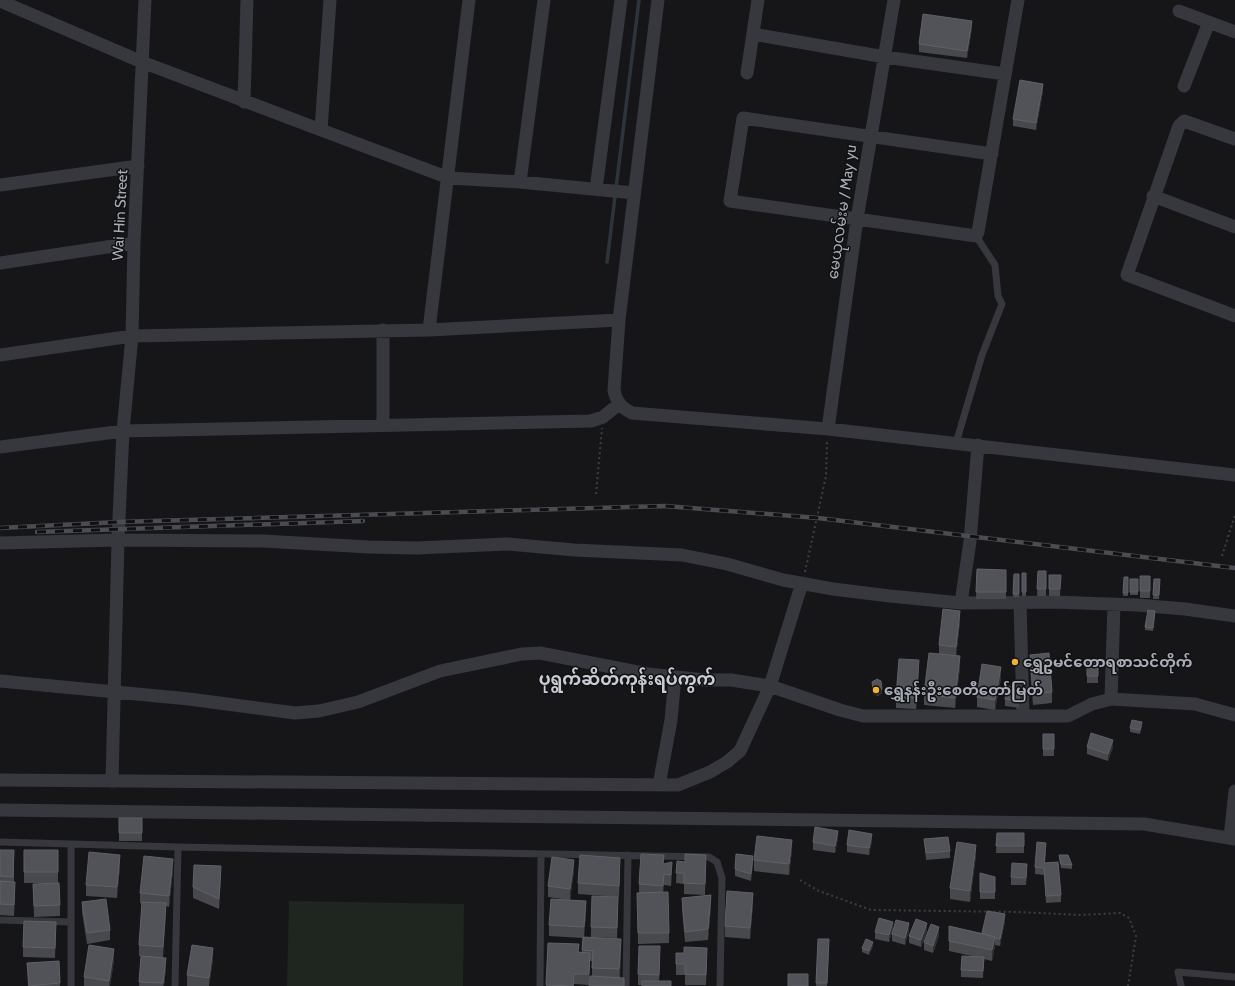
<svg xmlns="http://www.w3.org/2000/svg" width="1235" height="986" viewBox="0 0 1235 986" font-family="Cabin,'Noto Sans Myanmar',sans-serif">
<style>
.green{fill:#1e261f}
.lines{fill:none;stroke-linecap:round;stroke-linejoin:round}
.stream{stroke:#2c353c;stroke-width:3.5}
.path{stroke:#3d3f44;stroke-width:2;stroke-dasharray:2 3;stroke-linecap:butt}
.service{stroke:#37383d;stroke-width:7}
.minor{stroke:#37383d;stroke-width:13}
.rail-casing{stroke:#4a4c52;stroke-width:4.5}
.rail{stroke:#111113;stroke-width:3;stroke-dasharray:9;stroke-linecap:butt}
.wall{fill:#47494d}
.shaded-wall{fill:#2f3033}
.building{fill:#525359;stroke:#5f6168}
.poi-dot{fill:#f2b134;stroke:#111113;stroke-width:1.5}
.labels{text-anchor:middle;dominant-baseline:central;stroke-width:3;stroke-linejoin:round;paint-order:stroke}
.street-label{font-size:15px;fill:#a8adb8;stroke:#111113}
.poi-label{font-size:15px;font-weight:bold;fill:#a8adb8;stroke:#111113;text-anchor:start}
.quarter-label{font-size:17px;font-weight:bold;fill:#c9ccd4;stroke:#111113}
</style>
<rect width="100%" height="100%" fill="#161618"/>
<path class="green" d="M289,901l175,3 -1,82h-176z"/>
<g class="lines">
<path class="stream" d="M607,262l32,-262"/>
<path class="path" d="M596,494l6,-66
M1222,556l13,-41
M805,572l21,-96 1,-35
M800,880l19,11 52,19 149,2 61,3 39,-2 9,5 7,18 -8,50"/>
<path class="service" d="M956,443l26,-88 20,-51 -4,-8 -3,-31 -19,-29
M0,842l178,5 531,10 8,5 5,16 -2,108
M0,920l71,2
M71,986v-142
M175,986l3,-139
M540,986l1,-132
M626,986l2,-131
M1181,986l-3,-14 57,5"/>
<path class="minor" d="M658,0l-39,320 -5,70c2,12 8,18 18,23l196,16 407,46
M0,1l142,61 179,68 9,-130
M1179,11l56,21
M753,34l132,23 120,17
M747,73l11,-73
M1184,86l25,-64
M244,102l3,-102
M321,130l128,48 71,4 114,11
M1235,139l-51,-18 -5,5 -52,149 108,41
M992,154l-249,-36 -13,83 246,35 2,-4 40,-232
M520,182l24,-182
M0,185l138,-19
M596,189l25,-189
M1153,196l82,31
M0,263l134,-20
M383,330v95
M429,330l40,-330
M0,355l132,-19 297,-6 190,-10
M828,429l29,-210 37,-219
M0,447l123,-16 468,-10 12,-4 16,-13
M0,543l118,-3 145,1 106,6 48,1 90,-4 67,6 108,5 45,9 56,16 50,9 57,7 71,7 92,-1 84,3 48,4 50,7
M1020,602l3,113
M961,603l9,-62 8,-96
M0,681l189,18 106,14 24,-2 39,-9 82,-31 82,-17 18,-1 108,21 57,6h26l39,6 70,24 23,6h205l24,-12 19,-5 84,5 40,11
M1111,699l3,-94
M0,780l678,5 32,-13 17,-10 13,-11 30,-65 32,-103
M112,782l6,-242 5,-109 9,-95 2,-93 11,-243
M659,785l12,-65 4,-43
M0,810l1144,14 91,15
M1230,838l5,-47"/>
<g class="rail-casing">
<path id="rail" d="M0,528l119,-6 546,-16 153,12 417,50
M37,532l326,-11"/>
</g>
<use href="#rail" class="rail"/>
</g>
<path class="wall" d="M972,28l-5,30 -48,-6v-8z
M1043,91l-7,39 -23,-4v-7z
M977,569l29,1v29h-30z
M1038,571h8v25h-9z
M1022,573h4v23h-4z
M1014,574h5v23h-6z
M1049,575h12l-1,21h-11z
M1140,576h10v22h-10z
M1124,577h4v19h-5z
M1130,579h8v16h-8z
M1154,579h6l-1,20h-6z
M1155,614l-2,17 -8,-1v-3z
M960,622l-4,34 4,11 -5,41 -31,-3v-11l15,-40v-9z
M1030,655l22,37v11l-19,2 -3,-39z
M1087,660h11v23h-11z
M919,671l-3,38 -20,-1v-11z
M1001,678l-6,32 -18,-3v-10z
M872,682l10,11 -4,3 -5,-2z
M1021,695l-2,13 -14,-2v-7z
M1142,726l-2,8 -10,-2v-4z
M1043,734h11v22h-11z
M1087,747h26l-5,14 -21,-7z
M119,818h23v23h-23z
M997,833h27v20h-28z
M838,838l-3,15 -22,-3v-8z
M924,839l26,12v7l-24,2z
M872,841l-3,14 -22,-3v-7z
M0,850h14v32l1,11 -1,23 -14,-1z
M24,850h34v33h-34z
M792,850l-3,25 -35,-4v-11z
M1046,850l-1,13 16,32v7l-15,1 -2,-28 -9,-1v-7z
M976,855l-6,47 -20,-3v-11z
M1059,855l13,10v4l-11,-1 -2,-9z
M677,861l29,4 -1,30 -21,-1v-10l-8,-1z
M753,863l-2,18 -16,-5v-7z
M664,864l8,8 -1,14 -7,-1 -1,8 6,40v10l-31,1 -1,-51h2v-9z
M120,866l-3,32 -31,-2v-11z
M620,869l-1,28 -41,-3v-11z
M173,870l-4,37 -3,-1 -3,51 3,11 -2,18h-25l2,-30h-2v-11l3,-41 -2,-1v-10z
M574,871l-4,29 -22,-3v-11z
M1027,871l-1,14h-15v-8z
M980,873l15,4v22h-15z
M221,877l-2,32 -26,-11v-11z
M33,884l27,21v11l-26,1z
M682,898l29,8 -3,34 -23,2 -3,-33z
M82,902l28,28v10l-23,4 -5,-32z
M753,904l-3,35 -25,-2v-11z
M618,908l-1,30 -26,-1v-10z
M586,912l-2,25 37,13 -1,28 4,8 -32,-10v-15h-2l-1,24 -15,-1v2h-28l2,-43 31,9h3l1,-14 -34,-2v-11z
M1005,921l-5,25 -5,-1 -3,16 -8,-2 -1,19 -22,-1v-7l11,-14 -23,-5v-25l33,7z
M893,929l-4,13 -14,-3v-7z
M909,930l-4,15 -13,-4v-7z
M927,931l-6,16 -12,-4v-7z
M56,933l-1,25 -32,-1v-10z
M939,935l-6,18 -9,-3v-8z
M818,939l11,7 -2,40h-11z
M873,946l-4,9 -7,-3v-4z
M676,953l31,5 -1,27h-21v-10h-9z
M660,957l-1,24 -17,4h-4v-11z
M213,959l-4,27h-22v-11z
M114,960l-4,26h-26v-9z
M59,961l1,25h-32l-1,-23z"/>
<path class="shaded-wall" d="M972,21v7l-5,30v-7z
M1043,84v7l-7,39v-7z
M960,611v11l-4,35v-10z
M960,656v11l-5,41v-10z
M919,660v11l-3,38v-11z
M1001,667v11l-6,32v-10z
M1021,688v7l-2,13v-7z
M882,689v4l-4,3v-4z
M1113,740v7l-5,14v-7z
M838,831v7l-3,15v-7z
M872,834v7l-3,14v-7z
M792,840v10l-3,25v-11z
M976,845v10l-6,47v-11z
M120,855v11l-3,32v-11z
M753,856v7l-2,18v-7z
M620,858v11l-1,28v-11z
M173,859v11l-4,37v-11z
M574,860v11l-4,29v-11z
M672,862v10l-1,14v-11z
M221,866v11l-2,32v-10z
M664,874v11l-1,11v-10z
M15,882v11l-1,23v-11z
M753,893v11l-3,35v-11z
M711,895v11l-3,34v-11z
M586,901v11l-2,26v-11z
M166,903v11l-3,43v-10z
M1005,914v7l-5,25v-7z
M893,922v7l-4,13v-7z
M909,923v7l-4,15v-7z
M927,923v8l-6,16v-7z
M939,927v8l-6,18v-7z
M995,937v10l-3,14v-11z
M621,939v11l-2,30v-11z
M873,942v4l-4,9v-4z
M660,946v11l-1,29v-11z
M213,948v11l-4,27v-8z
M114,949v11l-4,26h-1v-5z
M166,958v10l-2,18h-1z"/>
<path class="building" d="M923,14l49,7 -5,30 -48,-7z
M1020,80l23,4 -7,39 -23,-4z
M977,569l29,1v22h-30z
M1038,571h8v18h-9z
M1022,573h4v19h-4z
M1014,574h5v20h-6z
M1049,575h12l-1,14h-11z
M1140,576h10v15h-10z
M1124,577h4v16h-5z
M1130,579h8v13h-8z
M1154,579h6l-1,16h-6z
M943,609l17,2 -4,36 -17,-2z
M1148,610l7,1 -2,17 -8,-1z
M929,653l31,3 -5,42 -31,-4z
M1049,653l3,39 -19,2 -3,-39z
M899,659l20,1 -3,38 -20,-1z
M1087,660h11v16h-11z
M982,664l19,3 -6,33 -18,-3z
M877,679l4,2 1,8 -4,3 -5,-2 -1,-8z
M1007,686l14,2 -2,13 -14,-2z
M1132,720l10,2 -2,8 -10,-2z
M1091,733l22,7 -5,14 -21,-7z
M1043,734h11v15h-11z
M119,818h23v15h-23z
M815,827l23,4 -3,15 -22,-4z
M849,830l23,4 -3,14 -22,-3z
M997,833h27v13h-28z
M757,836l35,4 -3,24 -35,-4z
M948,837l2,14 -24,2 -2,-14z
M957,842l19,3 -6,46 -20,-3z
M1037,842l9,1 -2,20 14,-1 3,33 -15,1 -2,-28 -9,-1z
M0,850h14l-1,27 -13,-1z
M24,850h34v22h-34z
M89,852l31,3 -3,32 -31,-2z
M641,854l23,1 -1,9 9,-2 -1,13 -7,-1 -1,12 -24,-2z
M685,854l21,1 -1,29 -21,-1v-10h-8l1,-12 8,1z
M736,854l17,2 -2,18 -16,-5z
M580,855l40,3 -1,28 -41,-3z
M1059,855h9l4,10 -11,-1z
M144,856l29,3 -4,37 -29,-3z
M552,857l22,3 -4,29 -22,-3z
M1012,863l15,1 -1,14 -15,-1z
M194,865l27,1 -2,33 -26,-12z
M980,873l15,4v15h-15z
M0,881l15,1 -1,23 -14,-1z
M59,883l1,22 -26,1 -1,-22z
M727,891l26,2 -3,35 -25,-2z
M668,892l1,41h-31l-1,-40z
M711,895l-3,34 -23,3 -3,-34z
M592,896l26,1 -1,31 -26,-1z
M106,899l4,31 -23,3 -5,-31z
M551,899l35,2 -2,26 -35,-2z
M142,902l24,1 -3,44 -24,-2z
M987,911l18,3 -5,25 -5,-1v-1l-13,-4z
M879,918l14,4 -4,13 -14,-3z
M916,919l11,4 -6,17 -12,-4z
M896,920l13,3 -4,15 -13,-4z
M24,921l32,1 -1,26 -32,-1z
M931,924l8,3 -6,19 -9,-4z
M949,926l46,11 -3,13 -43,-9z
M583,937l38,2 -2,30 -27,-1 1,-17 -11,-1z
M818,939h11l-2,44h-11z
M866,939l7,3 -4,9 -7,-3z
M548,943l31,1 -1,8 12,1 -1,21h-15l-1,12 -27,-1z
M89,945l25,4 -5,32 -25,-4z
M192,945l21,3 -4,30 -22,-3z
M639,946h21l-1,29 -21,-1z
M684,947l23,1 -1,27 -21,-1v-10h-9v-11h8z
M141,956l25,2 -3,25 -24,-1z
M962,956l22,1 -1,14 -22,-1z
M59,961l1,22 -31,3 -2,-23z
M788,974h20v12h-20z
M590,976l34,2v8h-35z
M642,981h29v5h-29z"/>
<g class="poi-dot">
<circle cx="1015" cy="662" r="4"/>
<circle cx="876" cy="690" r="4"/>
</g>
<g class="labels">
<g class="street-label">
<text transform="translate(842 212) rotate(-82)">မေယုလမ်းမ / May yu</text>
<text transform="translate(120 215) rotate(-87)">Wai Hin Street</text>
</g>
<g class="poi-label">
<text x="1023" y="662">ရွှေဥမင်တောရစာသင်တိုက်</text>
<text x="884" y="690">ရွှေနန်းဦးစေတီတော်မြတ်</text>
</g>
<g class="quarter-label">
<text x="627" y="679">ပုရွက်ဆိတ်ကုန်းရပ်ကွက်</text>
</g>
</g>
</svg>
